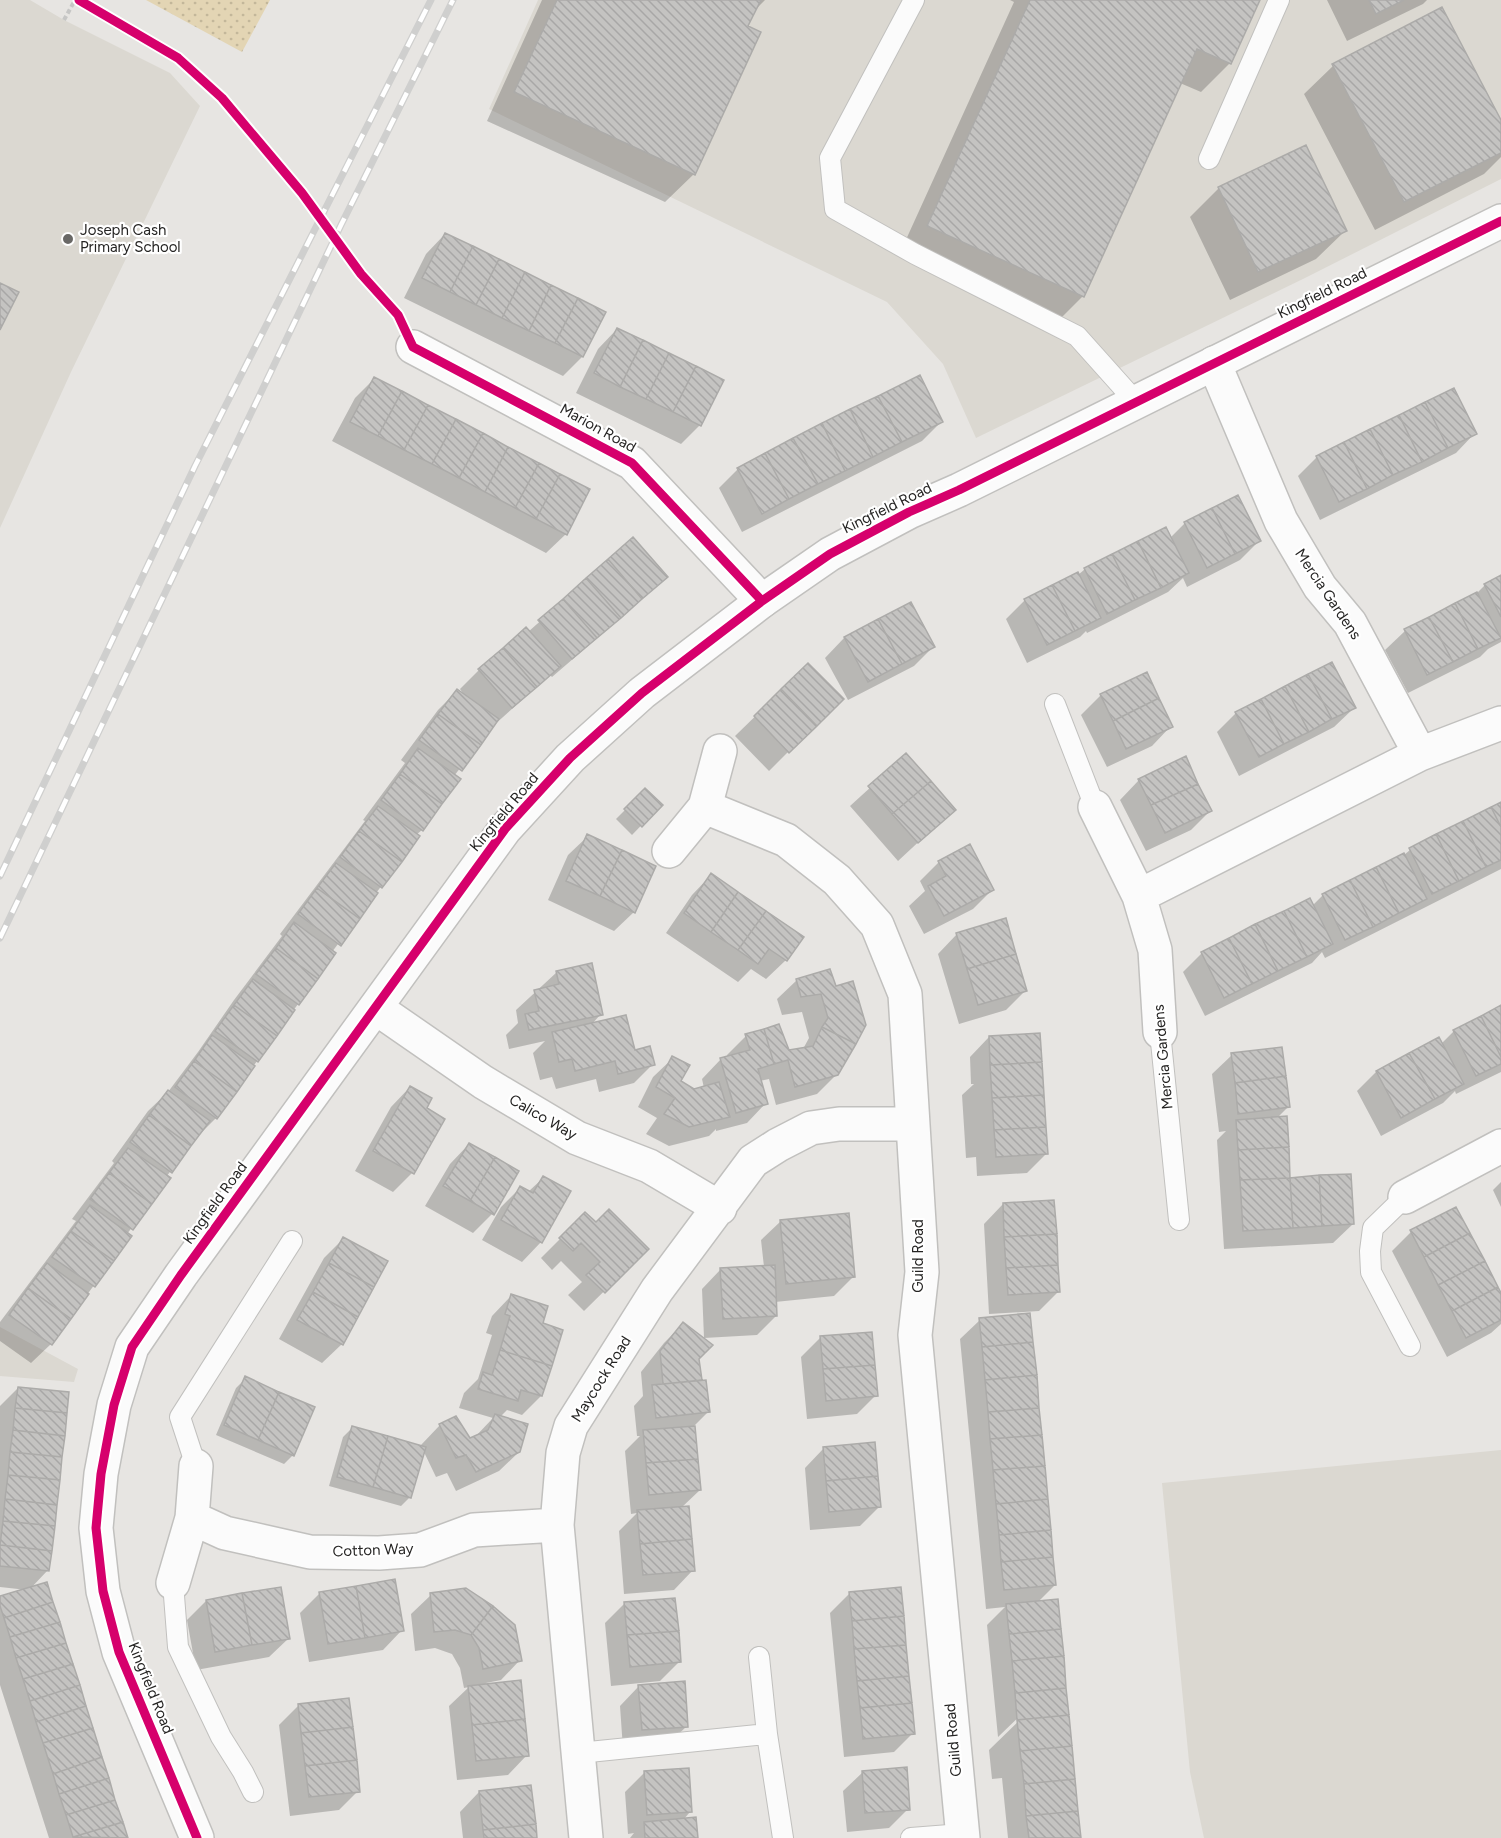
<svg xmlns="http://www.w3.org/2000/svg" width="1501" height="1838" viewBox="0 0 1501 1838" font-family="Figtree,sans-serif">
<style>
.built{fill:#dbd8d1}
.park{fill:url(#park-dots)}
.shadow{fill:#0003}
.building{fill:url(#building-back-hatch);stroke:#acaba9;stroke-width:1.5}
.lines{fill:none;stroke-linecap:round;stroke-linejoin:round}
.lane-casing{stroke:#c1c0be;stroke-width:22}
.street-casing{stroke:#c1c0be;stroke-width:36}
.secondary-casing{stroke:#c1c0be;stroke-width:36}
.path{stroke:#c6c6c5;stroke-width:4;stroke-dasharray:4.5 3;stroke-linecap:butt}
.lane{stroke:#fbfbfb;stroke-width:20}
.street{stroke:#fbfbfb;stroke-width:33}
.secondary{stroke:#fbfbfb;stroke-width:33}
.rail-casing{stroke:#cfcfce;stroke-width:7}
.rail{stroke:#fff;stroke-width:4.5;stroke-dasharray:14;stroke-linecap:butt}
.cycleway-casing{stroke:#fff;stroke-width:13}
.cycleway{stroke:#d6006c;stroke-width:9}
.poi-dot{fill:#696866;stroke:#fff;stroke-width:2}
.labels{text-anchor:middle;dominant-baseline:central;stroke-width:4.5;stroke-linejoin:round;paint-order:stroke}
.poi-label{font-size:15px;fill:#252423;stroke:#fff;text-anchor:start}
.street-label{font-size:15px;fill:#252423;stroke:#fff}
</style>
<defs>
<pattern id="park-dots" width="8" height="8" patternUnits="userSpaceOnUse" patternTransform="scale(1.5)"><rect width="8" height="8" fill="#e3d5b4"/><path d="M2 2h.1M6 6h.1" fill="none" stroke="#c3b79a" stroke-width="1.8" stroke-linecap="round"/></pattern>
<pattern id="building-back-hatch" width="6" height="6" patternUnits="userSpaceOnUse" patternTransform="scale(1.5)"><rect width="6" height="6" fill="#c4c3c1"/><path d="M-1 5l2 2M0 0l6 6M5-1l2 2" fill="none" stroke="#a8a7a6"/></pattern>
</defs>
<rect width="100%" height="100%" fill="#e7e5e2"/>
<path class="built" d="M0,0h30l34,20 106,53 30,33 -129,266 -71,156z
M538,0h963v179l-196,99 -329,160 -33,-74 -56,-62 -398,-193z
M0,1327l78,42 -4,13 -74,-6z
M1501,1450v388h-297l-14,-66 -28,-289z"/>
<path class="park" d="M146,0h124l-28,52z"/>
<path class="shadow" d="M542,0h223l-12,12 -7,15 -52,147 -29,28 -178,-81z
M1010,0h249l-29,63 -29,29 -21,-9 -98,214 -28,28 -155,-70 115,-253z
M1327,0h100l-4,4 -76,37z
M1442,9l59,115v33l-17,17 -109,56 -71,-136 29,-28z
M1219,188l126,43 -29,28 -86,41 -40,-83z
M445,234l159,78 -22,45 -19,19 -159,-78 22,-44z
M617,329l83,96 -19,19 -105,-51 22,-44z
M374,379l192,155 -20,19 -214,-112 23,-43z
M942,421l-20,20 -180,91 -23,-44 19,-19z
M1475,433l-19,20 -136,67 -22,-44 19,-19z
M1185,523l74,18 -19,19 -53,27 -4,-9 -15,14 -81,41 -1,-2 -6,6 -53,26 -21,-44 19,-19 53,-25 7,-6 85,-31z
M633,539l33,38 -20,19 -94,81 -2,-2 -57,51 -39,50 -32,54 -6,5 2,2 -86,115 2,2 -118,164 -19,19 -31,40 3,1 -42,56 3,2 -79,108 -20,19 -31,-22v-19l76,-101 -4,-2 42,-56 -2,-2 36,-50 20,-19 30,-40 36,-52 48,-64 -2,-2 85,-113 -2,-1 42,-57 -4,-3 37,-50 19,-19 7,4 -4,-6 19,-19 49,-38z
M1501,577v65l-13,7 -8,8 -72,36 -23,-43 20,-19 70,-36 10,-10z
M910,604l23,43 -19,19 -66,34 -23,-42 19,-20z
M808,665l33,34 -72,72 -34,-35z
M1146,674l25,52 -19,20 -45,21 -26,-52 19,-19z
M1354,708l-20,19 -95,49 -22,-44 19,-19z
M906,755l48,54 -56,52 -48,-55z
M1139,780l71,31 -19,19 -45,21 -26,-51z
M645,790l16,15 -29,30 -16,-16z
M1501,804v65l-176,89 -3,-6 -10,11 -107,53 -22,-44 19,-19 110,-47 11,-11 81,-40 6,-5z
M588,836l46,76 -20,19 -66,-31 20,-45z
M939,862l53,28 -19,19 -49,25 -15,-28 16,-15 -5,-10z
M711,875l75,85 -20,19 -15,-10 -13,13 -72,-49 26,-38z
M957,934l68,57 -19,19 -47,14 -21,-70z
M829,970l8,104 -20,20 -41,11 -7,-26 -9,2 6,22 -19,20 -31,8v-2l-7,7 -40,10 -23,-12 11,-16 -19,-11 15,-30 20,-19 6,24 15,8 10,-2 -2,-9 19,-20 7,-1 -1,-3 19,-19 43,15 14,-2 6,-11 -7,-26 -20,3 -5,-16 20,-19z
M557,972l44,42 -10,11 62,39 -19,19 -35,9 -3,-13 -40,10 -4,-12 -12,3 -7,-27 12,-12 -36,8 -3,-14 12,-12 -2,-13z
M1501,1006v66l-45,22 -1,-3 -12,12 -62,33 -24,-45 19,-19 62,-33 3,5 13,-13z
M989,1037l57,117 -19,19 -50,3 -1,-19 -10,1 -4,-63 12,-11h-3l-1,-27z
M1232,1055l56,52 -12,12 13,60 64,45 -20,19 -109,6 -7,-109 9,-9 -7,1 -7,-58z
M410,1087l14,22 -12,64 -19,19 -38,-21 36,-64z
M469,1144l48,27 -25,43 -19,19 -48,-27 25,-42z
M543,1178l-2,64 -19,20 -40,-22 19,-33 19,-19 8,4z
M1501,1182v25l-8,-17z
M1003,1204l56,87 -20,20 -50,3 -5,-90z
M585,1214l11,10 51,25 -63,62 -16,-16 14,-13 -21,-21 -9,9 -11,-12z
M781,1221l72,56 -19,19 -59,6 1,14 -19,19 -53,3 -2,-49 19,-20 43,-2 -3,-27z
M1411,1232l90,64v28l-10,9 -44,24 -55,-106z
M343,1239l-1,105 -20,19 -43,-24 45,-81z
M511,1296l30,28v72l-19,19 -15,-5 -7,7 19,35 -20,19 -43,20 -9,-18 -11,4 -13,-27 -13,47 -9,9 -72,-20 14,-49 9,-9 70,19 -1,-2 19,-20 29,15 5,-2 19,-20 -34,-10 5,-15 14,-14 14,-44 -6,-2 6,-17z
M980,1320l75,265 -18,18 42,235h-71l-6,-60 -10,1 -3,-29 35,-34 -2,-2 -24,23 -11,-112 18,-18 -19,2 -26,-270z
M683,1324l14,35 11,53 -14,14 6,64 -19,18 12,62 -19,20 -50,4 -5,-63 18,-18 -6,1 -6,-63 15,-15h-3l-3,-30 9,-10 -2,-24 23,-29z
M821,1337l55,58 -19,19 -50,5 -6,-62z
M246,1378l47,77 -9,9 -68,-29 20,-47z
M18,1388l30,182 -18,19 16,-5 81,254h-78l-49,-153v-87l27,-8 -27,-3v-181z
M824,1448l55,59 -19,19 -50,4 -5,-62z
M320,1593l82,37 -19,20 -74,12 -9,-49z
M850,1593l63,140 -19,19 -50,5 -14,-144z
M431,1595l89,65 -19,20 -15,3 41,72 -19,20 -51,5 -8,-74 20,-19 -5,1 -4,-20 -8,-14 -17,-6 -20,3 -4,-37z
M206,1601l83,37 -20,19 -73,13 -9,-50z
M624,1604l56,57 -20,20 -49,5 -6,-63z
M639,1686l48,40 -20,19 -44,4 -3,-43z
M298,1706l60,85 -19,19 -49,6 -11,-91z
M863,1772l45,37 -19,19 -42,4 -4,-41z
M644,1773l46,39 -7,8 13,18h-66l4,-5 -6,1 -3,-42z
M479,1792l56,46h-72l-3,-26z"/>
<path class="building" d="M557,0h204l-13,26 13,6 -66,143 -181,-83z
M1030,0h230l-29,64 -34,-15 -113,248 -157,-71z
M1369,0h35l-28,14z
M1442,7l59,113v33l-97,49 -72,-138z
M1306,145l41,86 -89,41 -40,-85z
M445,233l28,13 -23,46 -28,-14z
M473,246l26,13 -23,46 -26,-13z
M499,259l26,13 -23,46 -26,-13z
M525,272l26,13 -22,46 -27,-13z
M0,283l19,9 -19,38z
M551,285l27,13 -23,45 -26,-12z
M578,298l28,14 -23,45 -28,-14z
M617,328l26,12 -23,47 -26,-14z
M643,340l26,13 -23,46 -26,-12z
M669,353l27,13 -23,46 -27,-13z
M696,366l28,14 -23,46 -28,-14z
M920,375l23,47 -41,20 -24,-46z
M374,377l28,14 -24,45 -28,-14z
M1454,388l23,46 -29,14 -23,-46z
M402,391l26,14 -24,45 -26,-14z
M878,396l24,46 -29,15 -23,-48z
M1425,402l23,46 -26,14 -23,-47z
M428,405l28,14 -24,45 -28,-14z
M850,409l23,48 -28,14 -23,-48z
M1399,415l23,47 -29,13 -23,-46z
M456,419l27,14 -24,45 -27,-14z
M822,423l23,48 -27,13 -25,-46z
M1370,429l23,46 -26,14 -23,-47z
M483,433l25,14 -23,45 -26,-14z
M793,438l25,46 -29,15 -24,-46z
M1344,442l23,47 -28,13 -23,-46z
M508,447l31,16 -24,45 -30,-16z
M765,453l24,46 -27,15 -25,-46z
M539,463l21,11 -24,45 -21,-11z
M560,474l30,15 -23,46 -31,-16z
M1238,495l23,46 -26,13 -23,-46z
M1212,508l23,46 -28,14 -23,-46z
M1166,527l23,46 -28,15 -23,-47z
M633,537l35,40 -26,22 -34,-40z
M1138,541l23,47 -26,12 -23,-46z
M1112,554l23,46 -28,14 -23,-46z
M608,559l34,40 -21,19 -35,-40z
M1078,572l23,46 -26,13 -23,-46z
M1501,575v42l-17,-33z
M586,578l35,40 -24,20 -34,-39z
M1052,585l23,46 -28,14 -23,-46z
M1477,592l24,46 -23,11 -23,-46z
M563,599l34,39 -25,21 -34,-39z
M911,602l24,45 -33,17 -24,-45z
M1455,603l23,46 -25,13 -24,-45z
M1429,617l24,45 -26,13 -23,-46z
M878,619l24,45 -34,18 -24,-45z
M526,627l35,39 -24,21 -34,-39z
M503,648l34,39 -25,21 -34,-39z
M1332,662l24,46 -24,11 -24,-45z
M808,663l36,36 -27,27 -36,-37z
M1147,672l12,26 -46,23 -13,-27z
M1308,674l24,45 -23,13 -24,-46z
M1285,686l24,46 -25,12 -23,-45z
M457,689l42,30 -18,26 -43,-31z
M781,689l36,37 -28,27 -35,-37z
M1159,698l14,29 -47,22 -13,-28z
M1261,699l23,45 -25,13 -24,-45z
M438,714l43,31 -19,26 -43,-31z
M418,748l43,31 -19,25 -42,-30z
M906,753l25,28 -39,33 -24,-28z
M1186,756l12,28 -47,21 -13,-26z
M400,774l42,30 -19,27 -42,-31z
M931,781l25,29 -38,33 -26,-29z
M1198,784l14,27 -47,22 -14,-28z
M645,788l18,17 -21,22 -18,-18z
M1501,802v25l-10,-20z
M378,806l42,30 -18,26 -43,-31z
M1491,807l10,20v33l-15,7 -23,-46z
M1463,821l23,46 -27,14 -23,-47z
M359,831l43,31 -20,26 -42,-31z
M587,834l35,16 -22,46 -34,-15z
M1436,834l23,47 -27,13 -23,-46z
M970,844l24,46 -50,26 -16,-30 18,-10 -8,-15z
M622,850l34,16 -21,47 -35,-17z
M1404,853l23,46 -28,14 -23,-46z
M336,863l42,30 -18,26 -43,-31z
M1376,867l23,46 -26,14 -23,-47z
M711,873l27,19 -27,40 -27,-19z
M1350,880l23,47 -28,13 -23,-46z
M317,888l43,31 -19,27 -43,-32z
M738,892l28,19 -28,39 -27,-18z
M1310,898l23,46 -26,13 -23,-46z
M766,911l38,26 -17,24 -18,-12 -11,15 -20,-14z
M1284,911l23,46 -29,14 -23,-47z
M1006,918l10,36 -49,15 -11,-36z
M294,922l42,31 -18,26 -42,-31z
M1255,924l23,47 -26,13 -23,-46z
M1229,938l23,46 -28,14 -23,-46z
M276,948l42,31 -19,26 -43,-31z
M1016,954l11,37 -49,14 -11,-36z
M592,963l11,52 -74,15 -4,-16 14,-3 -5,-21 25,-6 -3,-13z
M830,969l6,17 17,-5 13,44 -10,19 -34,-17 6,-9 -7,-24 -20,3 -5,-18z
M253,979l42,31 -18,26 -43,-31z
M234,1005l43,31 -19,26 -43,-31z
M1501,1005v52l-20,-41z
M626,1015l9,35 15,-4 5,19 -37,9 -3,-13 -40,10 -3,-12 -13,3 -7,-30z
M1481,1016l20,41v7l-25,12 -23,-46z
M779,1024l10,26 24,-4 9,-19 34,17 -18,31 -43,12 -7,-27 -14,4 -10,-35z
M764,1029l10,35 -16,5 10,35 -32,9 -16,-55 30,-8 -5,-16z
M1040,1033l2,29 -52,3 -1,-29z
M212,1035l43,31 -18,26 -43,-31z
M1439,1037l25,47 -29,15 -26,-46z
M1282,1047l4,29 -51,7 -4,-30z
M1409,1053l26,46 -34,19 -25,-47z
M672,1056l18,9 -9,16 13,8 25,-7 11,35 -41,10 -25,-13 11,-16 -19,-11z
M194,1061l43,31 -20,27 -42,-32z
M1042,1062l2,33 -52,3 -2,-33z
M1286,1076l4,31 -52,7 -3,-31z
M410,1086l22,12 -5,10 18,11 -31,55 -41,-23z
M168,1090l42,31 -19,25 -42,-31z
M1044,1095l2,32 -52,3 -2,-32z
M149,1115l42,31 -19,27 -42,-31z
M1287,1116l2,31 -51,3 -2,-30z
M1046,1127l2,27 -52,3 -2,-27z
M469,1143l26,14 -25,44 -27,-15z
M1289,1147l1,31 -50,2 -2,-30z
M128,1148l43,30 -19,26 -43,-31z
M495,1157l24,14 -25,44 -24,-14z
M109,1173l43,31 -19,26 -43,-31z
M1351,1174l3,50 -32,2 -3,-51z
M1319,1175l3,51 -29,2 -3,-50z
M543,1176l28,15 -29,52 -41,-23 19,-34 13,7z
M1290,1178l3,50 -50,3 -3,-51z
M1054,1200l3,34 -53,3 -1,-34z
M90,1205l42,31 -18,25 -43,-30z
M1456,1207l14,26 -46,24 -14,-27z
M609,1209l40,40 -44,44 -19,-18 14,-13 -19,-19 -8,8 -14,-13 26,-26 11,10z
M849,1213l6,64 -69,7 -6,-64z
M71,1231l43,30 -19,26 -43,-30z
M1470,1233l15,28 -47,24 -14,-28z
M1057,1234l1,31 -52,3 -2,-31z
M343,1237l45,24 -14,26 -45,-24z
M1485,1261l13,26 -46,24 -14,-26z
M47,1263l42,31 -18,25 -43,-31z
M329,1263l45,24 -16,30 -45,-25z
M775,1265l2,51 -54,3 -3,-51z
M1058,1265l2,27 -52,3 -2,-27z
M1498,1287l3,6v27l-35,18 -14,-27z
M28,1288l43,31 -19,26 -43,-30z
M313,1292l45,25 -15,28 -46,-25z
M511,1294l37,12 -5,17 20,7 -11,36 -52,-16 10,-34 -5,-2z
M1030,1313l3,29 -51,5 -3,-29z
M683,1322l30,23 -14,14 3,21 -39,4 -3,-33z
M872,1332l3,33 -52,4 -3,-33z
M1033,1342l4,33 -52,5 -3,-33z
M500,1350l52,16 -10,30 -21,-6 -3,11 -40,-12 5,-17 9,3z
M875,1365l3,31 -52,5 -3,-32z
M1037,1375l2,33 -51,4 -3,-32z
M245,1376l34,16 -21,48 -34,-15z
M706,1380l4,32 -54,6 -4,-33z
M18,1387l51,5 -2,21 -52,-5z
M279,1392l36,15 -21,49 -36,-16z
M15,1408l52,5 -2,23 -52,-6z
M1039,1408l3,27 -52,4 -2,-27z
M495,1414l33,10 -8,28 -44,20 -10,-17 -10,3 -17,-34 17,-8 14,22 18,-8z
M352,1426l36,10 -15,51 -36,-10z
M695,1426l3,33 -52,4 -3,-33z
M13,1430l52,6 -3,21 -52,-5z
M1042,1435l3,31 -52,4 -3,-31z
M388,1436l38,11 -15,51 -38,-11z
M875,1442l3,34 -52,5 -3,-34z
M10,1452l52,5 -2,23 -52,-5z
M698,1459l3,31 -52,5 -3,-32z
M1045,1466l3,33 -52,5 -3,-34z
M8,1475l52,5 -3,25 -52,-6z
M878,1476l3,31 -52,5 -3,-31z
M5,1499l52,6 -2,21 -52,-5z
M1048,1499l3,31 -52,5 -3,-31z
M689,1506l3,33 -52,5 -3,-34z
M3,1521l52,5 -3,25 -52,-6z
M1051,1530l2,27 -52,5 -2,-27z
M692,1539l3,32 -52,4 -3,-31z
M0,1545l52,6 -3,20 -49,-5z
M1053,1557l3,28 -52,5 -3,-28z
M395,1579l9,52 -39,7 -9,-52z
M47,1582l6,20 -49,16 -4,-12v-10z
M356,1586l9,52 -37,6 -9,-52z
M281,1587l9,52 -38,6 -10,-52z
M901,1587l3,29 -52,5 -3,-29z
M466,1588l27,18 -22,29 -16,-5 -21,2 -4,-39z
M242,1593l10,52 -37,7 -9,-52z
M675,1598l4,33 -52,4 -3,-33z
M1058,1599l3,30 -52,5 -3,-30z
M53,1602l7,20 -50,15 -6,-19z
M493,1606l22,19 7,36 -39,8 -4,-21 -8,-13z
M904,1616l2,29 -52,4 -2,-28z
M60,1622l6,21 -50,15 -6,-21z
M1061,1629l3,27 -52,5 -3,-27z
M679,1631l2,31 -51,5 -3,-32z
M66,1643l7,21 -50,15 -7,-21z
M906,1645l3,31 -52,5 -3,-32z
M1064,1656l2,32 -51,5 -3,-32z
M73,1664l7,21 -50,16 -7,-22z
M909,1676l3,27 -52,5 -3,-27z
M521,1680l4,39 -53,6 -4,-39z
M685,1681l3,46 -46,3 -4,-45z
M80,1685l6,21 -50,16 -6,-21z
M1066,1688l3,27 -52,5 -2,-27z
M349,1698l4,29 -52,6 -3,-29z
M912,1703l3,31 -52,5 -3,-31z
M86,1706l7,22 -50,15 -7,-21z
M1069,1715l3,31 -52,5 -3,-31z
M525,1719l4,37 -53,5 -4,-36z
M353,1727l4,33 -52,6 -4,-33z
M93,1728l9,29 -49,17 -10,-31z
M1072,1746l3,33 -51,5 -4,-33z
M102,1757l7,21 -50,16 -6,-20z
M357,1760l3,32 -51,5 -4,-31z
M907,1767l3,43 -45,3 -3,-42z
M689,1768l3,44 -45,3 -3,-44z
M109,1778l6,22 -49,15 -7,-21z
M1075,1779l3,32 -52,5 -2,-32z
M531,1785l5,39 -53,6 -4,-39z
M115,1800l8,22 -50,15 -7,-22z
M1078,1811l3,27h-52l-3,-22z
M696,1817l2,21h-53l-1,-16z
M123,1822l5,16 -55,-1z
M536,1824l1,14h-53l-1,-8z"/>
<g class="lines">
<g class="lane-casing">
<path id="lane" d="M914,0l-84,158 5,51 80,45 162,82 59,66
M1209,159l70,-159
M1055,704l40,103
M1160,1032l19,188
M1405,1197l-32,31 -3,23 1,21 39,74
M196,1466l-16,-49 112,-176
M173,1583l5,64 43,90 22,35 10,20
M767,1734l16,104
M579,1753l188,-19 -8,-77
M911,1838l51,-4"/>
</g>
<g class="street-casing">
<path id="street" d="M413,347l219,116 130,138
M1214,363l67,158 39,66 30,36 70,131
M705,807l15,-56
M1095,807l44,89 16,54 5,82
M669,851l36,-44 81,33 51,40 40,45 28,69 17,278 -7,63 48,503
M1139,896l281,-142 81,-31
M376,1008l107,74 94,56 72,28 71,42
M1405,1197l96,-51
M192,1518l33,15 85,19 69,1 41,-3 54,-20 83,-5
M173,1583l19,-65 4,-52
M586,1838l-29,-313 6,-72 8,-27 86,-136 96,-129 25,-16 33,-17 28,-4h74"/>
</g>
<g class="secondary-casing">
<path id="secondary" d="M197,1838l-78,-186 -16,-61 -7,-63 5,-54 13,-69 18,-58 49,-72 324,-446 65,-71 72,-65 120,-92 68,-47 79,-42 50,-22 542,-269"/>
</g>
<path class="path" d="M64,20l11,-20"/>
<use href="#lane" class="lane"/>
<use href="#street" class="street"/>
<use href="#secondary" class="secondary"/>
<g class="rail-casing">
<path id="rail" d="M0,876l195,-410 236,-466
M0,938l341,-713 112,-225"/>
</g>
<use href="#rail" class="rail"/>
<g class="cycleway-casing">
<path id="cycleway" d="M79,0l99,58 44,40 80,95 59,81 37,41 15,32 219,116 130,138
M197,1838l-78,-186 -16,-61 -7,-63 5,-54 13,-69 18,-58 49,-72 324,-446 65,-71 72,-65 120,-92 68,-47 79,-42 50,-22 542,-269"/>
</g>
<use href="#cycleway" class="cycleway"/>
</g>
<circle class="poi-dot" cx="68" cy="239" r="6"/>
<g class="labels">
<g class="poi-label">
<text x="80" y="230">Joseph Cash<tspan x="80" dy="17">Primary School</tspan></text>
</g>
<g class="street-label">
<text transform="translate(1322 293) rotate(-26)">Kingfield Road</text>
<text transform="translate(598 428) rotate(29)">Marion Road</text>
<text transform="translate(887 508) rotate(-26)">Kingfield Road</text>
<text transform="translate(1328 594) rotate(56)">Mercia Gardens</text>
<text transform="translate(504 812) rotate(-50)">Kingfield Road</text>
<text transform="translate(1163 1057) rotate(-95)">Mercia Gardens</text>
<text transform="translate(543 1117) rotate(30)">Calico Way</text>
<text transform="translate(215 1203) rotate(-54)">Kingfield Road</text>
<text transform="translate(918 1256) rotate(-90)">Guild Road</text>
<text transform="translate(601 1379) rotate(-58)">Maycock Road</text>
<text transform="translate(373 1550) rotate(-2)">Cotton Way</text>
<text transform="translate(151 1688) rotate(68)">Kingfield Road</text>
<text transform="translate(953 1740) rotate(-95)">Guild Road</text>
</g>
</g>
</svg>
